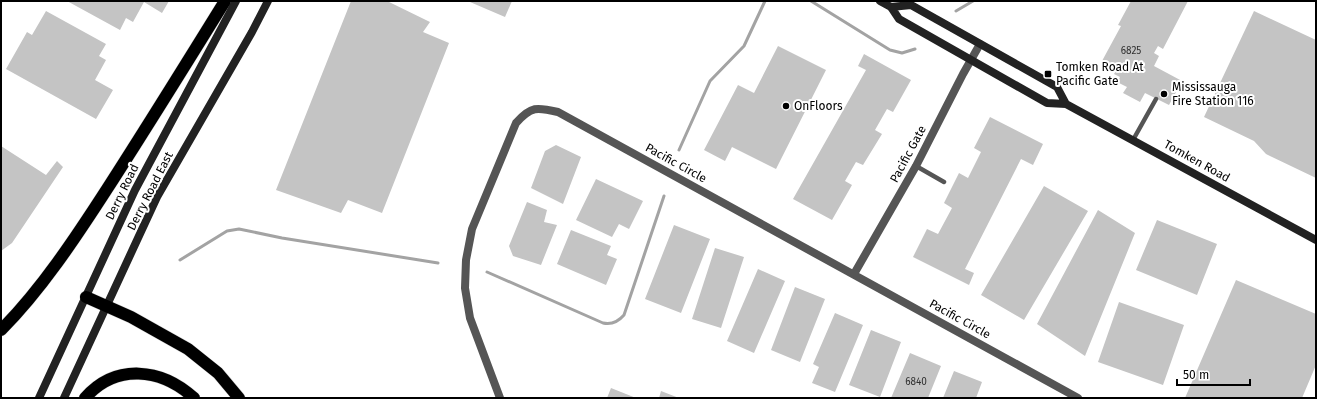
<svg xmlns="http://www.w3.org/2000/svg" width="1317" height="399" viewBox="0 0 1317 399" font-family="'Fira Sans',sans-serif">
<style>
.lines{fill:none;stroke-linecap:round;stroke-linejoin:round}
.stream{stroke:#a3a3a3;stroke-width:3}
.building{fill:#c4c4c4}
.motorway-casing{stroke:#dbdbdb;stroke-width:13}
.service{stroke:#555;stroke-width:4.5}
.minor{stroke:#555;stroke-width:8}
.secondary{stroke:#222;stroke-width:8}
.motorway{stroke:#000;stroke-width:12}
.poi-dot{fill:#000;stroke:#fff;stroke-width:1.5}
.labels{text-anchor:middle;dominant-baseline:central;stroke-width:4;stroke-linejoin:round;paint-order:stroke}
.number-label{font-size:10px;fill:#313131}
.poi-label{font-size:12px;fill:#000;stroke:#fff;text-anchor:start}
.street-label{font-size:12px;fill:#000;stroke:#fff}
</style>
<rect width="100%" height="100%" fill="#fff"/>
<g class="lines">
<path class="stream" d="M811,1l79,49 12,3 13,-4
M956,11l17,-10
M679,150l31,-69 34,-35 21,-45
M180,260l47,-29 12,-2 43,9 156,25
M487,272l116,51c9,2 15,-1 21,-8l40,-119"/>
</g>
<path class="building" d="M67,1h102l-7,12 -18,-11 -11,20 -7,-4 -6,12z
M351,1h36l43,21 -7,10 26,11 -67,170 -34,-13 -7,13 -65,-23z
M471,1h41l-7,16 -35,-15z
M1131,1h57l-25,48 -5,-3 -4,7 5,3 -5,10 28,15 -13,24 -24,-12 -5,9 -17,-9 4,-6 -10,-5 3,-5 -6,-3 3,-5 -15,-8 19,-35 -3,-1z
M46,11l60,33 -7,12 7,4 -11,20 18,10 -17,29 -90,-50 21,-37 5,3z
M1254,11l62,29v138l-50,-24 -12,-13 -50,-24z
M778,46l48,24 -50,99 -44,-22 -7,14 -21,-11 34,-65 16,8z
M864,54l47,26 -18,32 -6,-3 -12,21 7,4 -19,31 -7,-3 -11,19 7,4 -20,35 -39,-21 73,-129 -8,-4z
M990,117l53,27 -10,21 -12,-6 -56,110 9,4 -5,12 -56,-28 14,-28 11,5 14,-26 -8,-5 15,-30 9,5 13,-26 -7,-4z
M556,145l25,12 -18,47 -32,-16 14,-37z
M1,146l45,29 11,-14 6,6 -51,76 -11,8z
M596,179l47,22 -14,28 -10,-5 -7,13 -36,-17z
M1044,186l44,25 -64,109 -43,-25z
M527,202l20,8 -3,12 13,3 -16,40 -28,-9 -4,-10z
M1098,210l37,23 -50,123 -48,-32z
M1157,220l60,24 -20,51 -61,-25z
M674,225l36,14 -29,74 -36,-14z
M571,230l40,16 -4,9 10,4 -11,26 -49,-21z
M715,248l29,9 -23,71 -29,-9z
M758,269l27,12 -31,72 -27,-12z
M1236,280l80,34v51l-14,33h-117z
M795,287l30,12 -25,63 -29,-12z
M1119,302l65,23 -21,60 -65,-23z
M835,313l28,12 -28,67 -23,-9 7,-16 -6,-3z
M871,330l30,12 -21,55 -31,-12z
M910,353l31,13 -13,32h-37z
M954,371l28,11 -6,16h-33z
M611,388l25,10h-29z
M661,391l18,7h-20z"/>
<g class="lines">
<g class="motorway-casing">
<path id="motorway" d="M86,297l45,20 57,32 30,24 21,25
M1,330c40,-40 75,-93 106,-141 40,-62 79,-125 118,-188
M85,398c31,-35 76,-30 109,0"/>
</g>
<path class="service" d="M1133,140l23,-41
M916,166l28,16"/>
<path class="minor" d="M854,274l62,-108 47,-92 17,-30
M500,398l-30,-80 -5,-30 1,-28 6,-31 44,-106c15,-17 21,-16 42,-11l520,286"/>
<path class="secondary" d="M880,1l11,6 8,12 148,84 19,1 250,136
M891,7l20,-2 146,82 9,17
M39,398l96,-208 101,-189
M64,398l93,-201 95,-165 16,-31"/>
<use href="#motorway" class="motorway"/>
</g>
<g class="poi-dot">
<rect x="1044" y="70" width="8" height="8" rx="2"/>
<circle cx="1164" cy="94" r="4"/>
<circle cx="786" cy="106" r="4"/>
</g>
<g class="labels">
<g class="number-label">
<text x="1131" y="51">6825</text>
<text x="916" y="382">6840</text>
</g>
<g class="poi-label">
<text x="1056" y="67">Tomken Road At<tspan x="1056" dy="14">Pacific Gate</tspan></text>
<text x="1172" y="87">Mississauga<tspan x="1172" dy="14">Fire Station 116</tspan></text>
<text x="794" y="106">OnFloors</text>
</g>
<g class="street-label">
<text transform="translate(908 154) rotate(-62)">Pacific Gate</text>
<text transform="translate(1197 161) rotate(29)">Tomken Road</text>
<text transform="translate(676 163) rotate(29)">Pacific Circle</text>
<text transform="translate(150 191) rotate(-63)">Derry Road East</text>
<text transform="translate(122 192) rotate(-64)">Derry Road</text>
<text transform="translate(960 319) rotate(29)">Pacific Circle</text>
</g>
</g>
<rect width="1317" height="399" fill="none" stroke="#000000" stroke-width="4"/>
<path d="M1177 379v6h73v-6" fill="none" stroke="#000000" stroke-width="2"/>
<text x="1183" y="379" font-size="12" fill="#000000" stroke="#ffffff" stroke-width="3" paint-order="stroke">50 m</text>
</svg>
